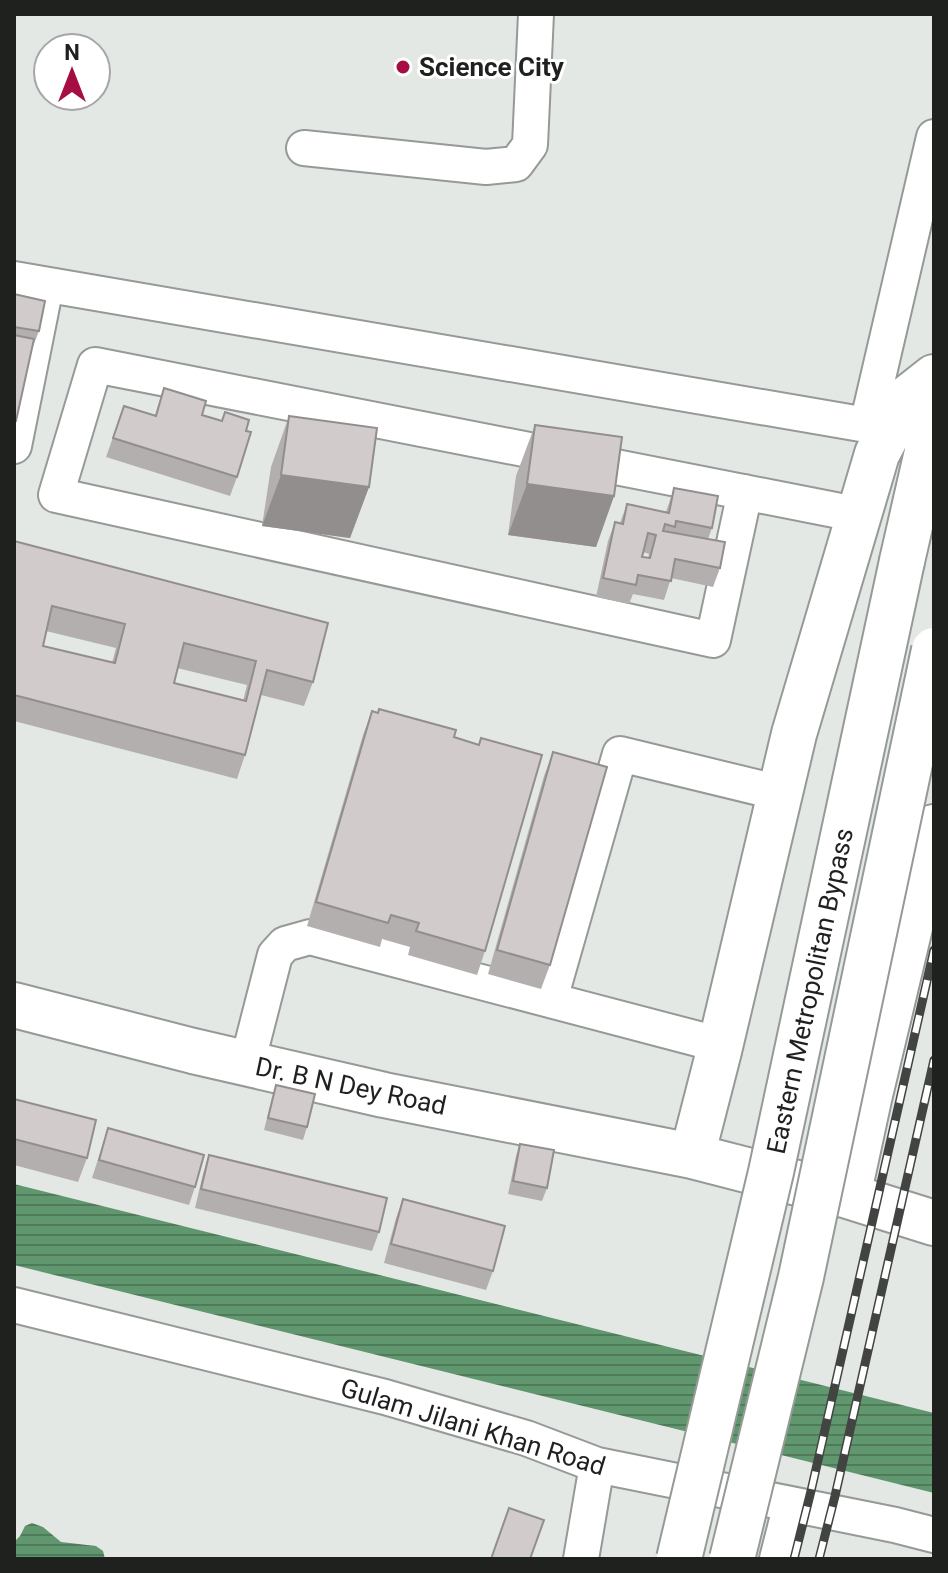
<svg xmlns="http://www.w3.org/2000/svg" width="948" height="1573" viewBox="0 0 948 1573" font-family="Roboto,sans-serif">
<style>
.water{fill:url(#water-rules)}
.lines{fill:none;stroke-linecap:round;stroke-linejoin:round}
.minor-casing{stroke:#959a96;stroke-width:38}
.major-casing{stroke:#959a96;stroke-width:48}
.minor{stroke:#fff;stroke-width:34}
.major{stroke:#fff;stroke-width:44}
.rail-casing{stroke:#424442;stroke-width:9}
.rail{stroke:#fff;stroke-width:6;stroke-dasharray:18;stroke-linecap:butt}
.major-bridge-casing{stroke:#959a96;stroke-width:48;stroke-linecap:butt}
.major-bridge{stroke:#fff;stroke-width:44}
.wall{fill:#b4afaf;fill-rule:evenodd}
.shaded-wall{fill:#928e8e}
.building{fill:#d1cbcb;stroke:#928e8e;stroke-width:2;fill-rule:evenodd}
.poi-dot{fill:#a50d43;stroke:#fff;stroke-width:3}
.labels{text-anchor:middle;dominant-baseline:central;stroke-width:6;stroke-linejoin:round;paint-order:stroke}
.poi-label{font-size:26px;font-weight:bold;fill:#1f211f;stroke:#fff;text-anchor:start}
.street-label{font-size:26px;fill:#1f211f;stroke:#fff}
</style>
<defs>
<pattern id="water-rules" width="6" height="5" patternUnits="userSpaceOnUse" patternTransform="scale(2)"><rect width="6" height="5" fill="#61976e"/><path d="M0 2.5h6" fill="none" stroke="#4f7b5a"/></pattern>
</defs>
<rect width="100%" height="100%" fill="#e4e8e4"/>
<path class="water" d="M14,1184l920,229v80l-920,-228z
M32,1523l11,4 18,15 35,4 7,5 2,8h-91v-17l6,-6 5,-10z"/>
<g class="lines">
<g class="minor-casing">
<path id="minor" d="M304,148l182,19 30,-3 14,-19 6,-131
M14,279l876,150
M867,425l67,-288
M14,446l30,-150
M745,492l-32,148 -657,-145 39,-130 740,145 24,5
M550,999l70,-245 160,39
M247,1064l28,-109 10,-11 25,-7 411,108
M14,1305l371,92 141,41 71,27 298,60 39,10
M581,1559l16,-94
M777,1559l14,-55"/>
</g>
<g class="major-casing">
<path id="major" d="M902,561l32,-140
M14,1005l179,46 191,44 308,61 156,40 86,27
M692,1156l27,-105 75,-317 83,-280 29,-55 28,-22
M848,1196l21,-97 65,-272"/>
</g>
<use href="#minor" class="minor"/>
<use href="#major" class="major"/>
<g class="rail-casing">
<path id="rail" d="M794,1559l17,-68 123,-541
M819,1559l16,-63 99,-436"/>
</g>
<use href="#rail" class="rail"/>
<g class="major-bridge-casing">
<path id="major-bridge" d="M679,1559l92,-387 131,-611
M732,1559l69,-282 133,-627"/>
</g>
<use href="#major-bridge" class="major-bridge"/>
</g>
<path class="wall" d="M14,294l25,37 -9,23 -16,73z
M164,388l38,27 44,16 -9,46 -7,19 -124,-39 18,-51 31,9z
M289,416l80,71 -19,51 -88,-12 9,-59z
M535,425l79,71 -18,51 -88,-12 8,-59z
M674,488l38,40 -4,11 12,29 -7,19 -42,-9 -7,22 -31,-6 -4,10 -33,-7 12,-56 7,-19 5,1 7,-19 39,8zM643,552l6,2 -1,4 -6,-1z
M14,541l299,141 -9,24 -43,-11 -16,60 -8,24 -223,-58zM46,631l70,17 -4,15 -69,-17zM177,668l70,17 -4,16 -69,-18z
M372,711l82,26 31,214 -8,24 -69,-20 2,-8 -28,-8 -2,8 -73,-21 56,-191z
M553,752l-3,213 -9,24 -53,-15 56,-198z
M276,1085l31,42 -4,13 -39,-10 8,-32z
M14,1099l73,59 -9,24 -64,-17z
M108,1128l87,59 -6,18 -97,-27z
M520,1144l27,44 -5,13 -34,-7 8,-38z
M209,1155l170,77 -7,19 -177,-43 8,-34z
M403,1199l90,72 -7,19 -102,-27 12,-45z"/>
<path class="shaded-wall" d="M281,475l88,12 -19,51 -88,-12z
M527,484l87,12 -18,51 -88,-12z"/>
<path class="building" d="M14,294l31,7 -6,30 -25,-4z
M14,335l20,4 -18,82h-2z
M164,388l42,13 -4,14 20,6 3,-9 24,8 -3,11 5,1 -14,45 -124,-39 11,-32 32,10z
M289,416l88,12 -8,59 -88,-12z
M535,425l87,12 -8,59 -87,-12z
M674,488l44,8 -6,32 -36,-7 -1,6 -10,-3 -2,7 62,11 -5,26 -45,-9 -4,22 -33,-6 -2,10 -33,-7 12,-56 8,2 4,-20 42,9zM648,533l8,2 -6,23 -8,-1z
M14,541l314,82 -15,59 -46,-12 -22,85 -231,-60zM52,606l73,18 -10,39 -72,-17zM184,643l72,18 -10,40 -72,-18z
M379,709l77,21 -2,7 25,8 2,-7 61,17 -57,196 -69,-20 3,-8 -28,-8 -3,8 -72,-21 56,-191 6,2z
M553,752l54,15 -57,198 -53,-15z
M276,1085l39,9 -8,33 -39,-9z
M14,1099l82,21 -9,38 -73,-19z
M108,1128l96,27 -9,32 -96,-27z
M520,1144l34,6 -7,38 -34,-7z
M209,1155l178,43 -8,34 -178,-43z
M403,1199l102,27 -12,45 -102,-27z
M509,1508l35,12 -14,39h-39z"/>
<circle class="poi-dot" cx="403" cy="67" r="8"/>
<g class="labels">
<g class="poi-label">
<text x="419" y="67">Science City</text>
</g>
<g class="street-label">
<text transform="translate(810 991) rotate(-78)">Eastern Metropolitan Bypass</text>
<text transform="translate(351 1086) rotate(12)">Dr. B N Dey Road</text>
<text transform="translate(473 1427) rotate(17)">Gulam Jilani Khan Road</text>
</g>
</g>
<rect width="948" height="1573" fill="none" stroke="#1f211f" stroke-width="32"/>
<g transform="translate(72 72)"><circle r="38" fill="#ffffff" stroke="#a5a6a5" stroke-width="2"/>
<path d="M0-6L14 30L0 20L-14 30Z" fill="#a50d43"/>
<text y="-12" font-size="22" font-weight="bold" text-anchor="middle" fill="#1f211f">N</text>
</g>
</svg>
